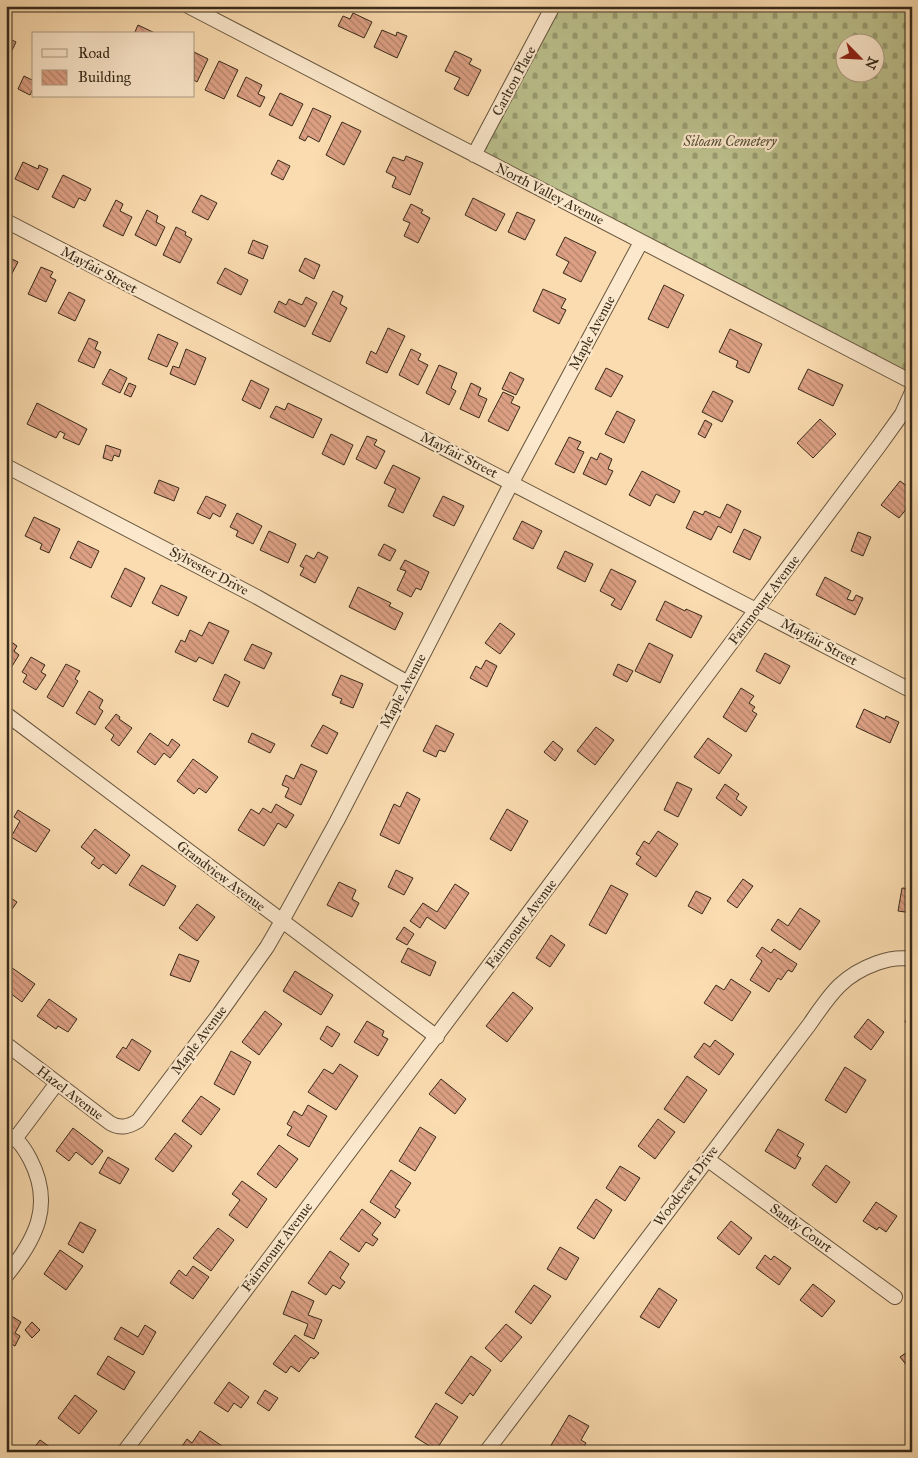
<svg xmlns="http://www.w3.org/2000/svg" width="918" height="1458" viewBox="0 0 918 1458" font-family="'IM FELL Great Primer',serif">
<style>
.cemetery{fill:url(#cemetery-stones);stroke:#7a7653;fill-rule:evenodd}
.building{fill:url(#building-back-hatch);stroke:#372a19}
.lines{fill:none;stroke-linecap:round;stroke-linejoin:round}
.minor-casing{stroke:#68563f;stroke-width:16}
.minor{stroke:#fce8cc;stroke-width:14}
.labels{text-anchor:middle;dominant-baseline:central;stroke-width:4.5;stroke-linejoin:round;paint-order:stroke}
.street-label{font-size:14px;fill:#372a19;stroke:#fce8cc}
.park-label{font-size:14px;font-style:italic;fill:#585036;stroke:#fce8cc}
</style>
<defs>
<pattern id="cemetery-stones" width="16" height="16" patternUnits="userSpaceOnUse" patternTransform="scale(1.25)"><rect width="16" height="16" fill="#bcc18d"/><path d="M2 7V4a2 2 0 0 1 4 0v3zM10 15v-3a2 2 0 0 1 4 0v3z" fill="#9a9d72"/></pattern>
<pattern id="building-back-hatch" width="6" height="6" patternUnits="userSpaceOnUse" patternTransform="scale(1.25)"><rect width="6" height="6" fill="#dda084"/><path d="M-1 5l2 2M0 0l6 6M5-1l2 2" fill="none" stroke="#b4836b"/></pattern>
</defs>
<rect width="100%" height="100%" fill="#fbdcb0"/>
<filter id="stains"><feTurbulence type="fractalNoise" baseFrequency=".004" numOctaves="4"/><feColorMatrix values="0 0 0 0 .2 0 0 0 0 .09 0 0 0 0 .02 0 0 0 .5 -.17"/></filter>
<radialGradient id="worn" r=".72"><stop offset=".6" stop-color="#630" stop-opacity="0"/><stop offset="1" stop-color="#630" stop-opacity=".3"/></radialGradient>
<path class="cemetery" d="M561,6h351v381l-437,-226zM846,42h30v30h-30z"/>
<path class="building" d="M353,13l19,9 -8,16 -26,-12 5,-10 7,3z
M138,25l19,9h-23z
M6,29l3,1 -3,7 10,5 -9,19h-1z
M382,30l14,6 1,-4 10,4 -10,22 -23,-11z
M455,51l17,8 -3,5 12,6 -13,26 -14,-7 6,-11 -15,-7z
M194,52l14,7 -11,23 -3,-2z
M219,61l19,9 -14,29 -19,-9z
M24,76l10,5v6l-4,8 -12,-6z
M246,77l16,8 -4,9 7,3 -5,10 -23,-11z
M280,93l23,11 -11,22 -23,-11z
M313,108l18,8 -12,26 -11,-6 -3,5 -6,-3z
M342,122l19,9 -17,34 -18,-10z
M406,156l17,7 -13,32 -18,-8 4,-10 -10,-5 7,-15 11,4z
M278,160l12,6 -7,14 -12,-6z
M23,162l15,7 1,-4 9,4 -10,21 -23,-11z
M63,175l28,14 -6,12 -6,-3 -5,10 -22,-11z
M201,195l16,8 -9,17 -16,-8z
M473,198l32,16 -9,17 -31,-16z
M116,200l7,4 -3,7 12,6 -9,19 -20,-10z
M411,204l12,6 -2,3 9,5 -12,25 -14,-7 6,-13 -7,-3z
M147,210l11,6 -2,6 9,5 -9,19 -21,-11z
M517,212l18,8 -10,20 -17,-8z
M176,227l10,5 -1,3 7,4 -12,24 -17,-8z
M565,237l31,15 -15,30 -18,-9 6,-11 -13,-7z
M253,240l15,6 -5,13 -15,-6z
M6,256l12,6 -12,23z
M305,258l15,7 -6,14 -15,-8z
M41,267l12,5 -3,5 6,3 -10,22 -18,-8z
M225,268l23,12 -7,15 -24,-12z
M664,285l20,10 -16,33 -20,-9z
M543,289l23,10 -5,9 5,2 -7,14 -26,-13z
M333,291l10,5 -3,8 7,4 -17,34 -18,-8z
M69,292l16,8 -10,21 -17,-8z
M306,297l11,6 -12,24 -31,-15 5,-11 7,4 3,-6 13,6z
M388,328l17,8 -18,37 -21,-10 5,-12 5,3z
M730,329l32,15 -13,29 -13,-6 2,-6 -19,-9z
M158,334l20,9 -11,24 -19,-8z
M89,338l9,4 -3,7 6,3 -7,16 -16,-7z
M186,349l20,9 -11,27 -25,-11 3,-8 6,2z
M411,349l10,5 -3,6 10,5 -10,20 -19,-10z
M439,365l18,8 -6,15 5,3 -7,14 -23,-12z
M606,368l17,8 -12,21 -16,-8z
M110,369l17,9 -7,15 -18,-9z
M808,369l35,16 -10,21 -35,-17z
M510,372l14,7 -8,16 -14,-6z
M251,380l18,9 -9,20 -18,-9z
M129,383l7,3 -5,11 -7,-3z
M471,383l10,5 -3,7 9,4 -8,19 -19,-9z
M713,391l20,10 -11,21 -20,-10z
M503,392l11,5 -3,6 9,4 -12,24 -20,-10z
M37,403l50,26 -8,16 -16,-7 2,-4 -5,-3 -4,7 -29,-14z
M288,403l34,16 -9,19 -43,-21 6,-11 9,4z
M617,411l18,9 -11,23 -19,-9z
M820,419l16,15 -23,24 -16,-15z
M705,420l7,4 -7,14 -7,-4z
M331,434l22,11 -9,20 -22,-11z
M367,436l10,4 -3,5 11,6 -9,18 -20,-10z
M569,437l12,5 -4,7 7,3 -10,21 -19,-9z
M106,445l15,5 -2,7 -5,-2 -2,6 -9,-3z
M600,453l12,6 -4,10 5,2 -7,14 -23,-11 8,-17 6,3z
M393,465l27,13 -17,35 -15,-7 8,-17 -12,-6z
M642,471l38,20 -6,12 -18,-9 -6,12 -21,-11z
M159,480l20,8 -5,13 -20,-8z
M900,481l12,9v12l-13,16 -18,-13z
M206,496l20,9 -6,12 -7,-4 -3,6 -13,-6z
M443,496l21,10 -10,20 -21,-10z
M727,504l14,7 -10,22 -13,-7 -7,14 -25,-12 8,-17 9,4 2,-4 15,7z
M237,513l25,13 -9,18 -17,-8 2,-5 -8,-4z
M34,517l26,12 -11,24 -9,-4 2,-5 -17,-8z
M522,521l20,10 -9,18 -20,-10z
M744,529l17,8 -11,23 -17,-8z
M269,531l27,13 -8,19 -28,-13z
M858,532l13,5 -8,19 -12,-5z
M78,541l21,10 -8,17 -21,-10z
M384,544l12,6 -6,11 -12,-6z
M565,551l28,13 -8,18 -28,-14z
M318,552l10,5 -13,26 -15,-8 4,-7 -4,-2 6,-11 8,4z
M405,560l24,12 -8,18 -5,-2 -5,9 -14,-7 9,-19 -6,-2z
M125,568l20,10 -14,29 -20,-10z
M611,569l25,12 -15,29 -10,-5 4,-6 -15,-8z
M825,577l26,14 -4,8 6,2 3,-6 7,3 -8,17 -39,-20z
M161,585l26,12 -9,19 -26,-13z
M358,587l33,16 -2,3 14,7 -8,17 -46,-23z
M665,601l20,10 1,-2 16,7 -11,22 -35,-18z
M209,622l20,9 -16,33 -14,-7 -3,5 -21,-10 6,-12 4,2 5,-12 12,6z
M500,623l15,11 -15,20 -15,-11z
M6,638l11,8 -3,5 5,4 -10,16 -3,-2z
M649,643l24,12 -13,28 -25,-12z
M252,644l20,9 -8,16 -20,-9z
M765,653l25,13 -10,18 -24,-13z
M31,657l14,8 -4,7 5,3 -10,15 -13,-8 4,-7 -5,-3z
M486,660l11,6 -10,21 -17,-9 6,-12 5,3z
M66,664l14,7 -5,8 3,2 -15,26 -16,-10z
M618,664l15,7 -6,11 -14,-7z
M225,674l15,8 -12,25 -15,-7z
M341,675l22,9 -10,24 -13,-5 2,-4 -10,-4z
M741,688l13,8 -5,7 6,4 -3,4 5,3 -11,18 -23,-15z
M89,691l14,9 -4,8 4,3 -8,14 -19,-12z
M864,709l21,10 1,-3 13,6 -9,21 -34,-16z
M116,714l4,3 -1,2 13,9 -13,18 -8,-6 3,-5 -9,-7z
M323,725l15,8 -11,21 -16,-8z
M436,725l18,9 -9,18 -6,-2 -3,7 -13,-6z
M596,727l18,13 -19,25 -18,-14z
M150,733l18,13 4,-7 8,6 -10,13 -6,-5 -9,12 -18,-13z
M252,733l23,11 -5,9 -22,-11z
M708,738l24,17 -13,19 -25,-17z
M553,741l10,8 -8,12 -11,-9z
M193,759l25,18 -12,16 -7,-5 -5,6 -17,-13z
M301,764l16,7 -16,34 -16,-8 4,-9 -7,-3 4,-10 8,4z
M677,782l15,7 -14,28 -14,-7z
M725,784l14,10 -3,5 11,8 -6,9 -25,-18z
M407,792l13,7 -21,45 -19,-9 14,-31 6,3z
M276,804l18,11 -8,13 -8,-5 -14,23 -26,-16 13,-21 8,5 4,-6 8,5z
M507,809l21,12 -17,30 -21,-12z
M18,810l32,20 -14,22 -25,-15 9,-16 -6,-4z
M95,829l35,26 -14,19 -13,-10 -4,5 -8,-6 4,-5 -14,-11z
M658,831l20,13 -22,33 -20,-13 5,-7 -5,-3 8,-13 5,3z
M142,865l34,21 -12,20 -35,-21z
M396,870l17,8 -9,17 -16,-8z
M743,879l10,7 -16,22 -10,-7z
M339,882l17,8 -4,9 7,4 -7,14 -25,-12z
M455,884l14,9 -24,36 -18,-12 -7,11 -10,-7 13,-18 14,9z
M611,885l17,9 -22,40 -17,-9z
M902,888l10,1v24l-14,-2z
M696,891l15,7 -9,16 -14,-8z
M6,895l11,7 -11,16z
M197,904l18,13 -18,24 -18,-13z
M800,908l20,13 -20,29 -29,-20 7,-11 10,7z
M404,927l10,7 -7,11 -11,-6z
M551,935l14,10 -15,22 -14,-9z
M762,947l9,6 3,-4 23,15 -5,8 -4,-2 -7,10 -3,-2 -9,14 -19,-12 12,-19 -6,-5z
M408,948l28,14 -6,14 -29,-14z
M179,954l20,7 -9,21 -20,-7z
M6,959l4,3 -2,3 27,19 -13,18 -16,-12z
M295,971l38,24 -12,20 -38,-24z
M731,979l20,13 -19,29 -28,-18 12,-18 8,5z
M513,992l20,16 -26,34 -21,-16z
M49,999l28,20 -9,13 -10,-6 -2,3 -19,-13z
M912,1008v18l-7,-4z
M265,1011l17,13 -23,31 -17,-13z
M868,1019l16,13 -13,18 -17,-13z
M367,1021l17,10 -2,5 6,3 -10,17 -24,-14z
M327,1026l13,8 -8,13 -12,-8z
M132,1039l19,12 -12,20 -23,-14 7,-10 3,2z
M715,1040l19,14 -15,21 -25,-18 10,-14 6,4z
M231,1051l20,11 -17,33 -20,-11z
M340,1064l18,12 -22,34 -28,-18 16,-23 9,5z
M845,1067l21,13 -20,33 -21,-13z
M687,1076l20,14 -23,33 -20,-14z
M441,1079l25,20 -11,15 -26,-20z
M201,1096l19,13 -19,26 -19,-14z
M308,1105l19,11 -18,31 -22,-12 5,-8 -5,-3 7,-13 8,5z
M658,1119l17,13 -20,27 -17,-13z
M420,1127l16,10 -21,34 -16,-10z
M73,1128l30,23 -11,14 -16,-13 -7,9 -13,-10z
M778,1129l26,15 -7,12 4,2 -6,11 -30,-18z
M175,1133l17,13 -19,26 -18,-13z
M279,1145l19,14 -22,29 -19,-14z
M108,1157l21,12 -9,15 -21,-11z
M826,1165l24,17 -14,21 -24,-18z
M620,1166l20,12 -15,23 -19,-13z
M391,1170l20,13 -16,24 5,3 -5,8 -25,-16z
M242,1181l25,18 -20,29 -18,-13 11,-15 -8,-6z
M596,1199l16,11 -18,29 -17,-11z
M876,1202l21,14 -11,16 -7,-5 -2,3 -14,-9z
M362,1209l19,14 -9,12 6,4 -5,7 -7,-4 -7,10 -19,-13z
M731,1221l21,17 -13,17 -22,-17z
M80,1222l16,8 -13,23 -15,-9z
M218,1228l16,12 -23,31 -18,-13z
M560,1247l19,11 -13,22 -19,-11z
M60,1250l23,16 -17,24 -22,-16z
M330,1251l19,13 -9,14 5,4 -5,7 -7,-4 -7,10 -18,-12z
M765,1255l6,5 3,-4 17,12 -12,17 -23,-17z
M193,1266l16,11 -16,22 -23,-16 9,-13 7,6z
M813,1284l22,17 -13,16 -22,-17z
M534,1285l17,11 -20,28 -16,-12z
M659,1288l18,12 -18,28 -19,-11z
M292,1291l22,10 -6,14 14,5 -8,19 -10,-4 4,-11 -25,-10z
M10,1315l11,7 -6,11 5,3 -5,10 -9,-5v-20z
M32,1322l8,8 -8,8 -7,-8z
M506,1324l16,13 -21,25 -16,-14z
M145,1325l11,7 -13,23 -29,-16 7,-12 17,10z
M295,1335l24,18 -5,6 -3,-2 -12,15 -8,-6 -5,7 -13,-9z
M912,1349v23l-12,-15z
M108,1356l27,16 -11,18 -27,-16z
M471,1356l20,14 -18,26 -3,-3 -8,11 -17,-11z
M229,1382l20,15 -8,11 -7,-5 -6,9 -14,-9z
M265,1390l13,8 -9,13 -12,-8z
M75,1395l22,16 -18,23 -21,-16z
M436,1403l22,14 -22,33 -21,-13z
M569,1415l20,11 -8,14 5,3 -5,9h-5l-4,-3 -2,3h-12l-8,-5z
M200,1431l25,17 -3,4h-44l9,-13 5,4z
M40,1440l17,12h-26z"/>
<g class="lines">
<g class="minor-casing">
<path id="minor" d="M188,6l724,376
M474,155l79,-149
M6,221l906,470
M6,466l251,131 151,86
M6,714l431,323
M6,1044l104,79c10,6 18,4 28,-2l82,-108 47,-66 15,-26 55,-100 175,-339 129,-240
M6,1134c12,4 18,14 24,25 24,46 6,80 -24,117
M15,1139l42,-56
M707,1159l188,138
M124,1452l755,-1006 23,-32 10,-22
M486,1452l323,-427c21,-30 32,-49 68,-62 11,-4 23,-6 35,-4"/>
</g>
<use href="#minor" class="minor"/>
</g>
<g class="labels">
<g class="street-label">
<text transform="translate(514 81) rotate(-62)">Carlton Place</text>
<text transform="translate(550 194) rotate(27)">North Valley Avenue</text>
<text transform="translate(99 270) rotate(28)">Mayfair Street</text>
<text transform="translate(592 333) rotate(-62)">Maple Avenue</text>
<text transform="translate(459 455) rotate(27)">Mayfair Street</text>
<text transform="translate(209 571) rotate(28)">Sylvester Drive</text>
<text transform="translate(764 600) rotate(-53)">Fairmount Avenue</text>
<text transform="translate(819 642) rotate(28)">Mayfair Street</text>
<text transform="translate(403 691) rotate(-62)">Maple Avenue</text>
<text transform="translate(221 876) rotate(37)">Grandview Avenue</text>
<text transform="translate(521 924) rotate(-53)">Fairmount Avenue</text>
<text transform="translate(199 1040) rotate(-53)">Maple Avenue</text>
<text transform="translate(70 1093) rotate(37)">Hazel Avenue</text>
<text transform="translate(686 1186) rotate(-53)">Woodcrest Drive</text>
<text transform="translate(801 1228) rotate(36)">Sandy Court</text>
<text transform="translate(277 1247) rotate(-53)">Fairmount Avenue</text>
</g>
<g class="park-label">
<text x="730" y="141">Siloam Cemetery</text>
</g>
</g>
<rect width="918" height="1458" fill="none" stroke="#fbdcb0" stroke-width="25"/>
<rect x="8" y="8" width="903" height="1443" fill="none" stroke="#372a19" stroke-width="2.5"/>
<rect x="12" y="12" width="893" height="1433" fill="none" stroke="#372a19"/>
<rect x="32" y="32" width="162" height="65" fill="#fce8cc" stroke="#ad9c84"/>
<rect x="42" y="49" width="25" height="8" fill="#fce8cc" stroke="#ad9c84"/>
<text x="78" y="58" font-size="15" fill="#372a19">Road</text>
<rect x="42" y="70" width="25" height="15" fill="url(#building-back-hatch)" stroke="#ad9c84"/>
<text x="78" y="82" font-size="15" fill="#372a19">Building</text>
<g transform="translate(860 58) rotate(114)"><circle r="24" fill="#fce8cc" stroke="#ad9c84"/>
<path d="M0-4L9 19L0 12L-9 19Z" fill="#8f2418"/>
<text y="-8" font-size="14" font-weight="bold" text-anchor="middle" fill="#372a19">N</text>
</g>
<rect width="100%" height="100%" filter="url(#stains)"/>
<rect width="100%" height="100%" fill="url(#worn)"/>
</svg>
